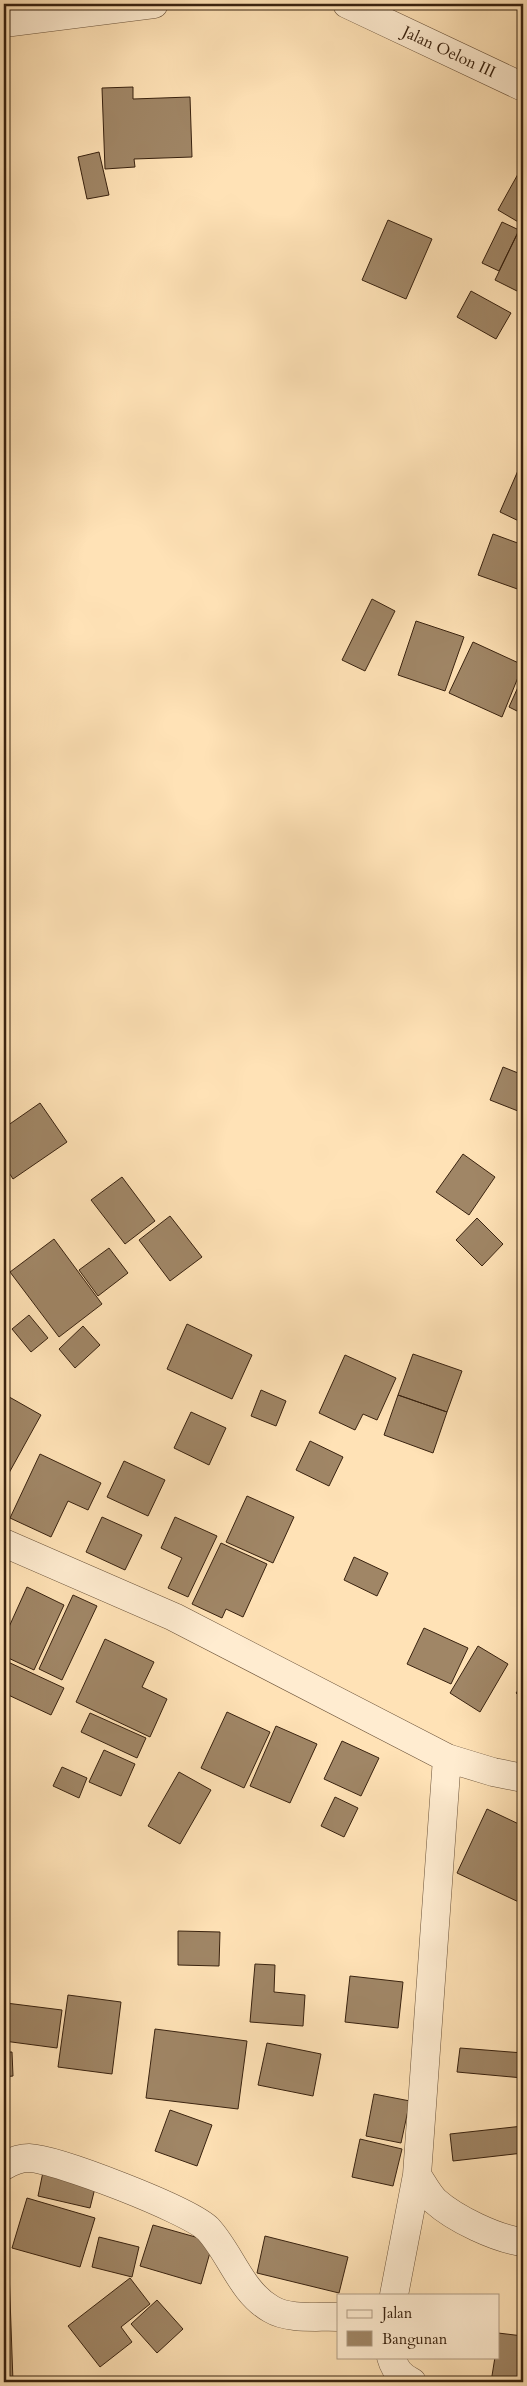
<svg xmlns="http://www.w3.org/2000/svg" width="527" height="2386" viewBox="0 0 527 2386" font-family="Cardo,serif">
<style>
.building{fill:#a08666;stroke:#39220f}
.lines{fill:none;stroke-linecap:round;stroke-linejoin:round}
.minor-casing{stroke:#6a5239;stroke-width:29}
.tertiary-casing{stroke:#6a5239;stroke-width:29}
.minor{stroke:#ffecd0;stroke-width:28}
.tertiary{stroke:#ffecd0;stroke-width:28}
.labels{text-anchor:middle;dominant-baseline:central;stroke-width:5;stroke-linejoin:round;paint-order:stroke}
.street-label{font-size:16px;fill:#39220f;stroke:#ffecd0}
</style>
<rect width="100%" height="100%" fill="#ffe2b6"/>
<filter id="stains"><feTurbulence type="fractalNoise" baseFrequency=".004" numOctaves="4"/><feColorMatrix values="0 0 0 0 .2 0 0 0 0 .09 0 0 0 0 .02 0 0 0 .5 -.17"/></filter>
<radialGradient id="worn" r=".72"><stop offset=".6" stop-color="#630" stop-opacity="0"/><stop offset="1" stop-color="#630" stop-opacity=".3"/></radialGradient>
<path class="building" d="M133,87v12l57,-2 2,60 -58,2 1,8 -30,2 -3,-81z
M99,152l10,43 -22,4 -9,-42z
M518,174l5,3v39l-3,7 -22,-13z
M388,220l44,19 -26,60 -44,-19z
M502,222l17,8 -20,41 -17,-8z
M523,222v72l-28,-14z
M471,291l40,22 -15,26 -39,-22z
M523,459v64l-23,-11z
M493,534l30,11v46l-45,-16z
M372,599l23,12 -30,60 -23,-11z
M416,621l48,16 -19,54 -47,-16z
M473,642l50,23 -21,52 -53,-24z
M523,676v38l-14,-7z
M503,1067l20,8v38l-33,-13z
M40,1103l27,39 -54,37 -9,-14v-37z
M463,1154l32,23 -26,38 -33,-23z
M122,1177l33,44 -30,23 -34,-44z
M170,1216l32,41 -32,24 -31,-41z
M477,1218l26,26 -21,22 -26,-26z
M54,1239l48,65 -43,33 -49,-65z
M109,1248l19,25 -30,23 -19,-26z
M29,1315l19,23 -17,14 -19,-23z
M187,1324l65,31 -20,44 -65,-30z
M83,1326l17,19 -25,23 -16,-19z
M413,1354l49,17 -15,41 -49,-17z
M345,1355l51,23 -19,42 -14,-6 -8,16 -36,-17z
M261,1390l25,11 -10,25 -25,-10z
M4,1394l37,21 -37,67z
M398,1395l49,17 -14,41 -49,-18z
M191,1412l35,16 -17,37 -35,-17z
M310,1441l33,16 -14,29 -33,-16z
M40,1454l61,29 -13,27 -20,-9 -17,36 -41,-19z
M124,1461l41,19 -17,36 -41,-19z
M247,1496l47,21 -21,46 -47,-21z
M102,1517l40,18 -17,35 -39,-18z
M175,1517l42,19 -29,61 -20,-9 14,-30 -21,-10z
M221,1543l46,21 -24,53 -17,-8 -4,9 -30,-14z
M354,1557l34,16 -11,23 -33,-16z
M27,1587l37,18 -30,65 -30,-14v-18z
M73,1595l24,11 -35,74 -23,-11z
M424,1628l44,20 -17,36 -44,-20z
M105,1639l49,23 -12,25 25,12 -17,38 -74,-35z
M478,1646l30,18 -28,48 -30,-19z
M8,1662l56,26 -13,27 -47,-22v-22z
M523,1684v15l-7,-6z
M227,1712l43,20 -26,56 -43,-20z
M90,1713l56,25 -9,20 -56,-26z
M276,1726l41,18 -27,59 -40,-17z
M342,1741l37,17 -18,38 -37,-17z
M104,1750l31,14 -14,32 -32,-14z
M62,1767l25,11 -8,20 -26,-12z
M179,1772l32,18 -31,54 -32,-18z
M335,1797l23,11 -14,29 -23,-11z
M487,1809l36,17v78l-66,-31z
M178,1931l42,1 -1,34 -41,-1z
M255,1964l20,1 -1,27 31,3 -2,31 -53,-4z
M350,1976l53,6 -5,46 -53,-6z
M68,1995l53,7 -9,72 -54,-7z
M6,2003l56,7 -5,38 -53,-7z
M155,2029l92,12 -9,68 -92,-11z
M267,2043l54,11 -8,42 -55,-11z
M460,2048l63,5v25l-66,-6z
M4,2052h8l1,24 -9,1z
M374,2094l36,7 -9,42 -35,-7z
M170,2110l42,15 -15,41 -42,-15z
M523,2126v27l-70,8 -3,-27z
M360,2139l42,10 -9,37 -41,-9z
M43,2172l53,12 -6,24 -52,-12z
M27,2198l68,20 -15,49 -68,-19z
M4,2204l4,1 -4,16z
M153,2225l60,17 -12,42 -61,-18z
M265,2236l83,21 -9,36 -82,-20z
M99,2237l40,10 -7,30 -40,-10z
M4,2270h5l4,112h-9z
M130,2278l20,26 -29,23 11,15 -32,25 -32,-41z
M157,2300l26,29 -26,24 -26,-29z
M498,2333l25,3v46h-32l4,-25h3z"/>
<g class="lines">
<g class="minor-casing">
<path id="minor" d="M4,1543l170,74 273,141
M4,2166c8,-5 15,-8 25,-8 28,1 160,52 179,71 23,25 33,63 63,80 18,11 47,7 67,8
M417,2175c6,9 11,19 18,26 20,18 62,38 88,41
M394,2295l23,-120 30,-417 46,14 30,6
M391,2357c3,11 10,20 21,25"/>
</g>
<g class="tertiary-casing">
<path id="tertiary" d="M347,4l176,83
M4,23l150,-19"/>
</g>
<use href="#minor" class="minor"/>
<use href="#tertiary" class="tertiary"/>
</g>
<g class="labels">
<g class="street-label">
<text transform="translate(449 52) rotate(25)">Jalan Oelon III</text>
</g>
</g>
<rect width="527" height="2386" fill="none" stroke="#ffe2b6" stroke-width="20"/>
<rect x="5" y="5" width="517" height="2376" fill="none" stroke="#39220f" stroke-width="2.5"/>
<rect x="10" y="10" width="507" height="2366" fill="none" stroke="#39220f"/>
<rect x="337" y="2294" width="162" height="65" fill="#ffecd0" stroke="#b09b83"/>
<rect x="347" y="2310" width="25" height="8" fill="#ffecd0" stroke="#b09b83"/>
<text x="382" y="2318" font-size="15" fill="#39220f">Jalan</text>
<rect x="347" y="2331" width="25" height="15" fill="#a08666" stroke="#b09b83"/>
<text x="382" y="2344" font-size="15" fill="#39220f">Bangunan</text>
<rect width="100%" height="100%" filter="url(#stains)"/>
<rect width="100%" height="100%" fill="url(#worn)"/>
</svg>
